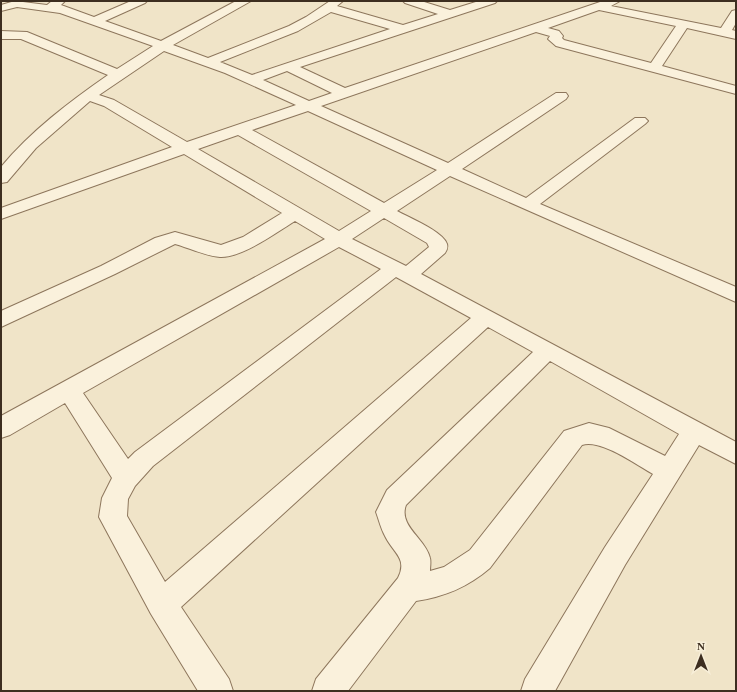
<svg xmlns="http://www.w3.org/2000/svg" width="737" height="692" viewBox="0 0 737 692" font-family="Georgia,serif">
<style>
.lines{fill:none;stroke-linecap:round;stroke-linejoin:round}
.minor-casing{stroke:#8d765c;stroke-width:2}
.minor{fill:#faf1dc;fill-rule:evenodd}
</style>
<rect width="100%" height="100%" fill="#f0e4c8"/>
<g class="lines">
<g class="minor-casing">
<path id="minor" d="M15,1l32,4 5,-4h13l-4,4 33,12 37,-16h16l-2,2 -40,18 56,20 75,-40h15l-78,44 35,13 81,-32 17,-9 24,-16h13l-6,5 66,19 35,-11 -33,-11 -2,-2h18l29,9 29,-9h18l-2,2 -195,64 45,21 258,-87h17l-9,5 110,22 11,-17 4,-1v13l-4,7 4,1v8l-49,-11 -25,38 74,20v8l-180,-48 -8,-7 2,-3 -14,-4 -215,74 127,57 108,-70h10l2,3 -2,3 -104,70 64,29 109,-80h10l3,3 -3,3 -105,80 196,83v15l-286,-126 -53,35c11,6 47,21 50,33 1,4 0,6 -2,9l-24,21 315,168v22l-37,-19 -74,120 -70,126h-34l4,-12 80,-132 48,-73c-18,-10 -52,-35 -71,-29l-92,123c-22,19 -46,29 -74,33l-68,90h-36l4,-12 82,-101c10,-20 -5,-25 -13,-42 -4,-7 -6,-16 -9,-24l11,-22 146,-138 -45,-25 -307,280 48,72 4,12h-35l-47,-77 -52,-97 3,-19 10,-20 -47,-75 -55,32 -9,3v-22l324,-177 -30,-18c-18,11 -53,37 -75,36 -14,-1 -31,-9 -45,-13l-60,30 -114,53v-16l100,-45 54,-28 20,-6 46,13 22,-8 39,-24 -98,-59 -183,65v-11l171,-61 -68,-41 -14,-5 -54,47 -29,34 -6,1v-16c30,-36 68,-65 107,-92l-87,-36h-20v-8l26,1 90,37 36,-23 -93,-33 -43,-6 -16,4v-6zM599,10l77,16 -25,37 -87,-23 -2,-2 1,-2 -4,-5 -11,-3zM331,12l59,17 -138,46 -32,-13 78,-31zM164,51l61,22 71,32 -109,37 -73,-42 -15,-5zM287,71l45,22 -23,8 -46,-21zM308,111l129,59 -53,33 -132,-73zM238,135l133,76 -32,20 -141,-82zM384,218l43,25 2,4 -23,19 -54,-27zM339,247l42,22 -246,183 -7,7 -45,-66zM396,277l75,41 -306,264 -38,-66 1,-17 7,-13 18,-20zM550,361l129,73 -14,22 -56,-28 -20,-5 -25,8 -94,119 -26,17 -14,4c0,-4 1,-9 0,-13 -4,-19 -32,-32 -24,-53z"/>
</g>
<use href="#minor" class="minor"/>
</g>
<rect width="737" height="692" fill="none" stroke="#3d2e20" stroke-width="4"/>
<g transform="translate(701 656)" stroke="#f7eed8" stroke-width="3" paint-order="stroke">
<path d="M0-3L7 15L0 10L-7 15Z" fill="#3d2e20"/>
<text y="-6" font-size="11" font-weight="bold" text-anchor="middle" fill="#3d2e20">N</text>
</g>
</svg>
